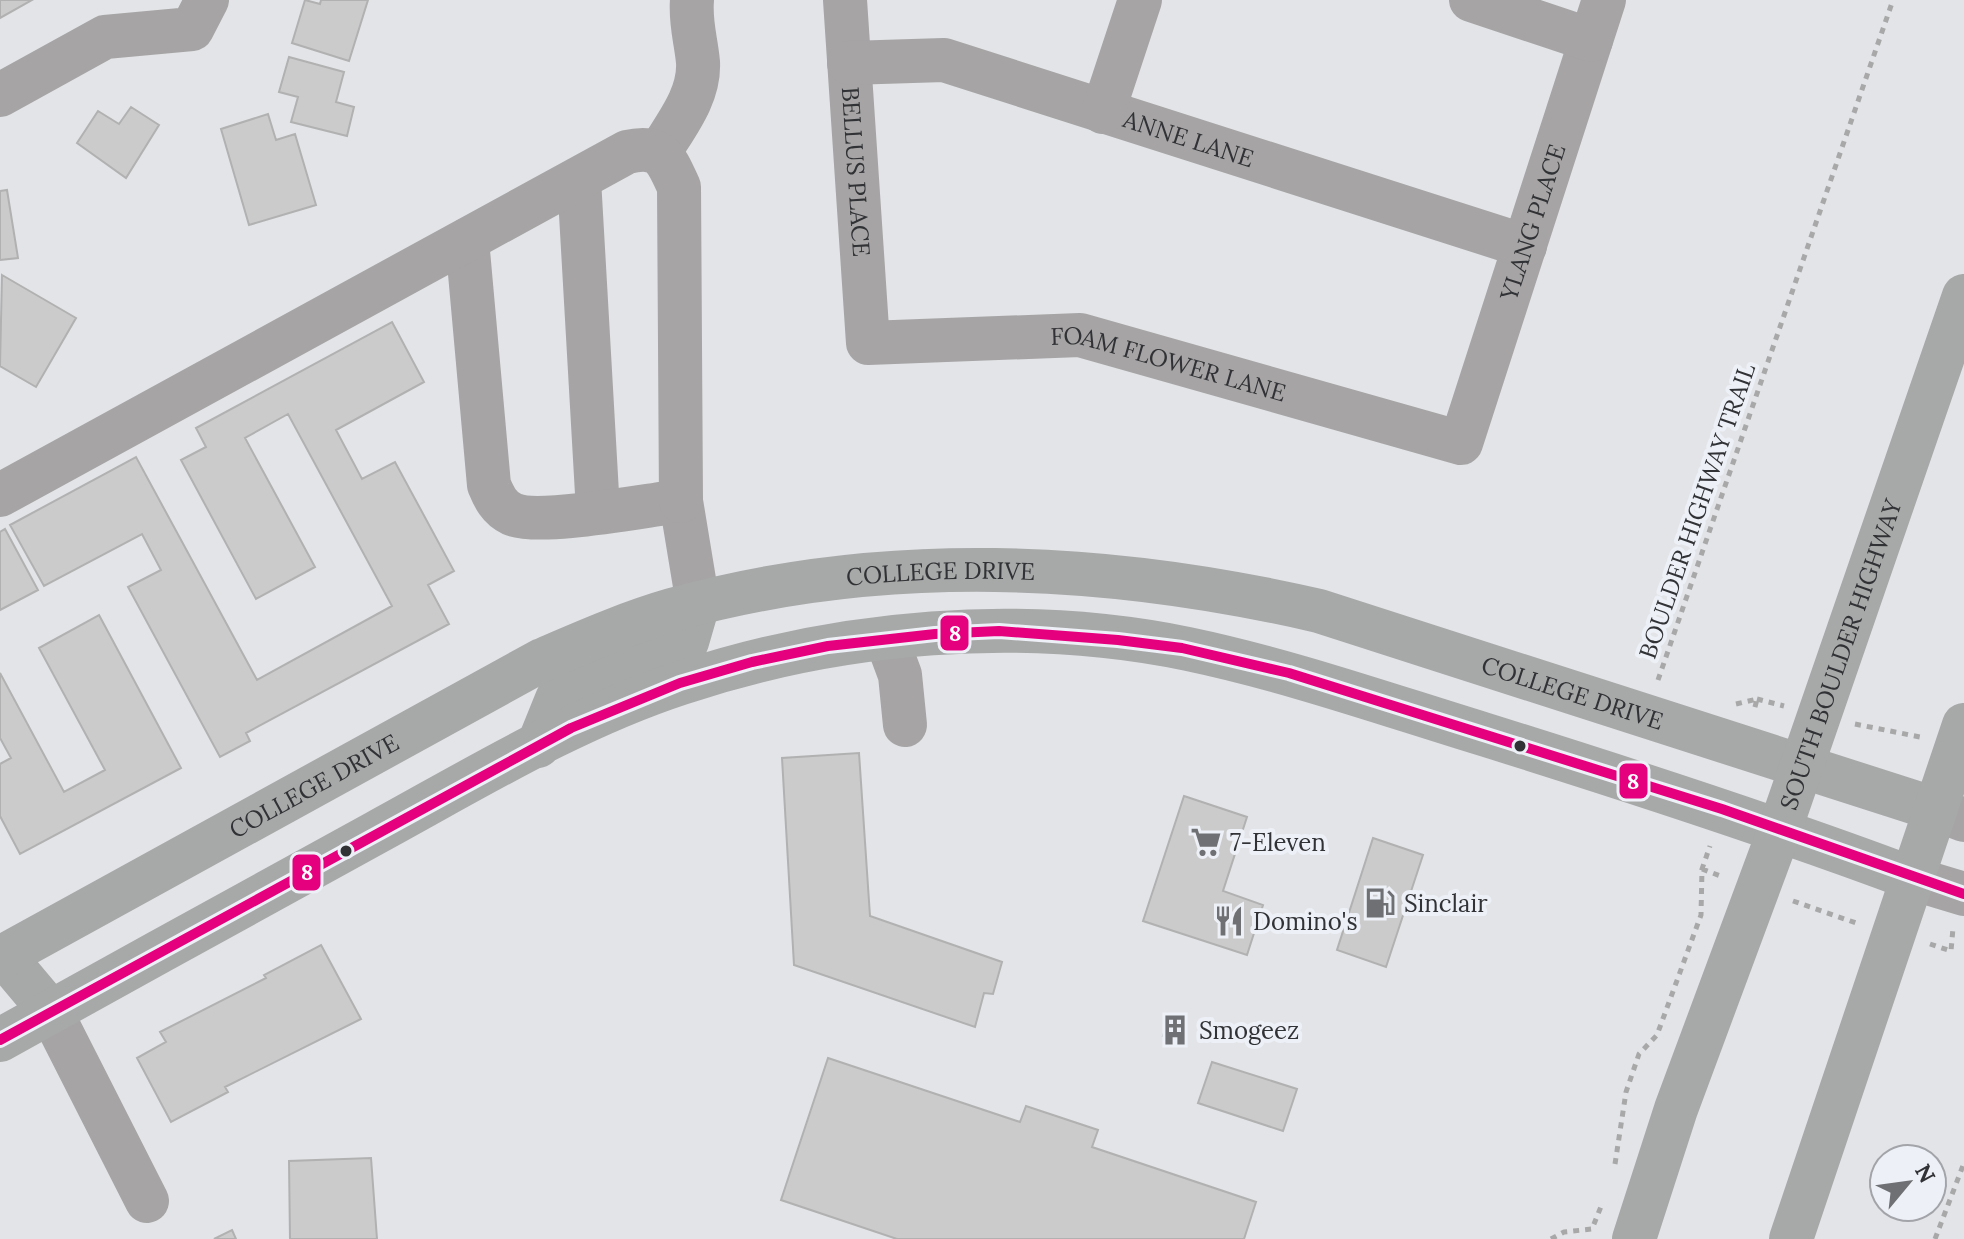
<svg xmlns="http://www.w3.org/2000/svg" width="1964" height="1239" viewBox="0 0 1964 1239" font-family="Lora,serif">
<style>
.building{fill:#cbcbcb;stroke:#b1b1b1;stroke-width:2}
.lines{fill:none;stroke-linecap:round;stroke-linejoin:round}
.path{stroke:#a8a8a9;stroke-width:5;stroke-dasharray:6 6;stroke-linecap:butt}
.minor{stroke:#a6a4a5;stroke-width:44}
.major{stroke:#a7a8a8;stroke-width:44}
.bus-1-casing{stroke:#edf0f7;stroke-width:16}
.bus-1{stroke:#e5007d;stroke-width:10}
.bus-dot{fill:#313235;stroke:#edf0f7;stroke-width:3}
.labels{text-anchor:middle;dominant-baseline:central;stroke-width:8;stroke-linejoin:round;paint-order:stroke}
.street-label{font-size:24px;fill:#313235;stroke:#edf0f7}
.poi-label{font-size:24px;fill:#313235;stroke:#edf0f7;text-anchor:start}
.line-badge{stroke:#edf0f7;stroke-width:3}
.badge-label{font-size:22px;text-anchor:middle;font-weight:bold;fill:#fff}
</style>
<rect width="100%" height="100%" fill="#e2e4e7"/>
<path class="building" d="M0,0h32l-32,18z
M305,0l15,4 1,-4h47l-19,61 -57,-18z
M289,57l55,15 -8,30 18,5 -7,29 -56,-14 7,-25 -19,-5z
M131,107l28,18 -33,53 -49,-35 21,-32 21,13z
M268,114l8,26 19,-6 21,71 -67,20 -28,-96z
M7,190l11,68 -18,2v-69z
M2,275l74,43 -40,69 -36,-21z
M392,322l32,60 -88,48 26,49 33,-17 59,109 -26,14 21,39 -203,109 4,8 -30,16 -92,-170 33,-17 -19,-36 -98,52 -34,-61 126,-68 121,223 135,-74 -104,-192 -43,24 70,129 -59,32 -75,-139 25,-13 -10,-19z
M5,529l33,61 -38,20v-78z
M99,615l82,153 -161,86 -20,-38v-52l11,-6 -11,-20v-65l64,119 41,-22 -66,-122z
M859,753l11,163 132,46 -9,32 -9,-1 -9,34 -181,-62 -12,-207z
M1184,796l63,21 -24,74 40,14 -16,50 -104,-34z
M1373,838l50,17 -37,112 -49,-17z
M321,945l40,74 -136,68 3,5 -57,30 -34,-64 29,-16 -6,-10 106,-54 -2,-3z
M1169,1018l17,5 -6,19 -17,-6z
M828,1058l192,64 6,-16 72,24 -6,17 164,55 -12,37h-347l-116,-39z
M1212,1062l85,27 -14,42 -85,-28z
M371,1158l6,81h-87l-1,-78z
M232,1230l4,9h-22z"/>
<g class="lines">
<path class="path" d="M1658,680l235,-680
M1757,699l27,7
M1736,704l21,-5 -3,12
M1855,724l65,13
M1702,869l21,8
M1793,901l66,23
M1930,944l21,7 2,-23
M1615,1164l11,-72 13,-38 18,-19 44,-120 1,-46 8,-23
M1551,1239l13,-7 28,-3 10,-25
M1935,1239l29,-76"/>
<g class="minor">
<path id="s1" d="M845,0l23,343 212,-8 381,108 143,-443"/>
<path d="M1471,0l120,40"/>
<path id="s2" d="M849,63l95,-3 581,186"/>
<path d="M0,95l105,-58 87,-8 15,-29"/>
<path d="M1103,112l37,-112"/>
<path d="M659,153c17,-28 41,-57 39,-91 -2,-22 -8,-39 -6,-62"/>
<path d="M579,179l19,332"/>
<path d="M467,240l22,245c5,12 10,23 23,29 27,12 134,-9 169,-13l17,103"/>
<path d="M0,495l627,-343c35,-8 39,7 52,35l2,314"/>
<path d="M887,640l13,35 5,50"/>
<path d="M1935,809l29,11"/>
<path d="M1911,878l53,16"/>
<path d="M51,1012l96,189"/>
</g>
<g class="major">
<path d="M538,746l19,-47 130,-57 11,-38"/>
<path d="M4,956l47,56"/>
<path id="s3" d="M0,958l542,-298c42,-18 85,-37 130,-50 211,-59 435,-48 647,1l616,198"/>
<path d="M0,1040c125,-70 252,-139 377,-208 99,-54 197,-114 304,-149 160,-53 341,-68 507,-34 100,21 197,55 295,85 144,45 287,91 428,144"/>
<path id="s4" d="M1634,1239l42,-130 104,-280 184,-533"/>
<path d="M1791,1239l173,-514"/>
</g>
<g class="bus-1-casing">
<path id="bus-1" d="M0,1040l571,-312 109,-45 72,-21 76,-16 107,-12 64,-3 119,9 64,8 107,25 433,136 242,85"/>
</g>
<use href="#bus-1" class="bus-1"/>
</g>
<defs>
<g id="supermarket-bare" transform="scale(2.4)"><path d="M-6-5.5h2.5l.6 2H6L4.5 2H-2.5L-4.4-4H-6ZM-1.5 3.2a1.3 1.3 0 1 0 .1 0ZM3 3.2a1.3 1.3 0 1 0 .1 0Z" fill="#6f7073" stroke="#edf0f7" stroke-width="2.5" paint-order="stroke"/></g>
<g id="fuel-bare" transform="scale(2.4)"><path d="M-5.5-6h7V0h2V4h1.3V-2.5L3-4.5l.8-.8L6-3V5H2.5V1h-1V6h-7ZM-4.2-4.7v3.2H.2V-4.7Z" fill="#6f7073" stroke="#edf0f7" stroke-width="2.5" paint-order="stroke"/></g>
<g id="restaurant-bare" transform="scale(2.4)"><path d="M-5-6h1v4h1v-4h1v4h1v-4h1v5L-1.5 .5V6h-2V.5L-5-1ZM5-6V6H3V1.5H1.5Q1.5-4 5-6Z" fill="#6f7073" stroke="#edf0f7" stroke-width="2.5" paint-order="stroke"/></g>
<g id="building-bare" transform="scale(2.4)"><path d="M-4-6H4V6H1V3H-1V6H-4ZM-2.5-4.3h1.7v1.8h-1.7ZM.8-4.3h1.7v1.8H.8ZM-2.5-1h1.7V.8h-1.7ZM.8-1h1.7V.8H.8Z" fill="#6f7073" stroke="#edf0f7" stroke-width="2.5" paint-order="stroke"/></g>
</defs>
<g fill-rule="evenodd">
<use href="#supermarket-bare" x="1206" y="842"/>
<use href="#fuel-bare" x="1380" y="903"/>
<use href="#restaurant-bare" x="1229" y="921"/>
<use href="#building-bare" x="1175" y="1030"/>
</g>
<g class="bus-dot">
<circle cx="1520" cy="746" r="7"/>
<circle cx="346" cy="851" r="7"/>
</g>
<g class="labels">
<g class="street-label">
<text stroke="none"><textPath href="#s2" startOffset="352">ANNE LANE</textPath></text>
<text stroke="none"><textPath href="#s1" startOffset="172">BELLUS PLACE</textPath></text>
<text stroke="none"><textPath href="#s1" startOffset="1184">YLANG PLACE</textPath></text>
<text stroke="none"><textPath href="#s1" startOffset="648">FOAM FLOWER LANE</textPath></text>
<text transform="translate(1697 511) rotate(-71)">BOULDER HIGHWAY TRAIL</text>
<text stroke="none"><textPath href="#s3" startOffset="1030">COLLEGE DRIVE</textPath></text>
<text stroke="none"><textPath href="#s4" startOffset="620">SOUTH BOULDER HIGHWAY</textPath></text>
<text stroke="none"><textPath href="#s3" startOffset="1678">COLLEGE DRIVE</textPath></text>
<text stroke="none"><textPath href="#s3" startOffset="358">COLLEGE DRIVE</textPath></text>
</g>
<g class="poi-label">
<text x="1230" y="842">7-Eleven</text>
<text x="1404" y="903">Sinclair</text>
<text x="1253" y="921">Domino's</text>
<text x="1199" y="1030">Smogeez</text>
</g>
</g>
<g class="line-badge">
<rect x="939" y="614" width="31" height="38" rx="8" fill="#e5007d"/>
<rect x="1618" y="762" width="31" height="38" rx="8" fill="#e5007d"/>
<rect x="291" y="853" width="31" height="39" rx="8" fill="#e5007d"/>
</g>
<g class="badge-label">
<text x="955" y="641">8</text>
<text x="1633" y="789">8</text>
<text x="307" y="880">8</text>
</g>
<g transform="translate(1908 1183) rotate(61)"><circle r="38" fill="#edf0f7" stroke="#a2a4a9" stroke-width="2"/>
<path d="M0-6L14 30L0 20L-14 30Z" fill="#6f7073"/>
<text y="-12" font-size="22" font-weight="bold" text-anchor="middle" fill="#313235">N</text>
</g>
</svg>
